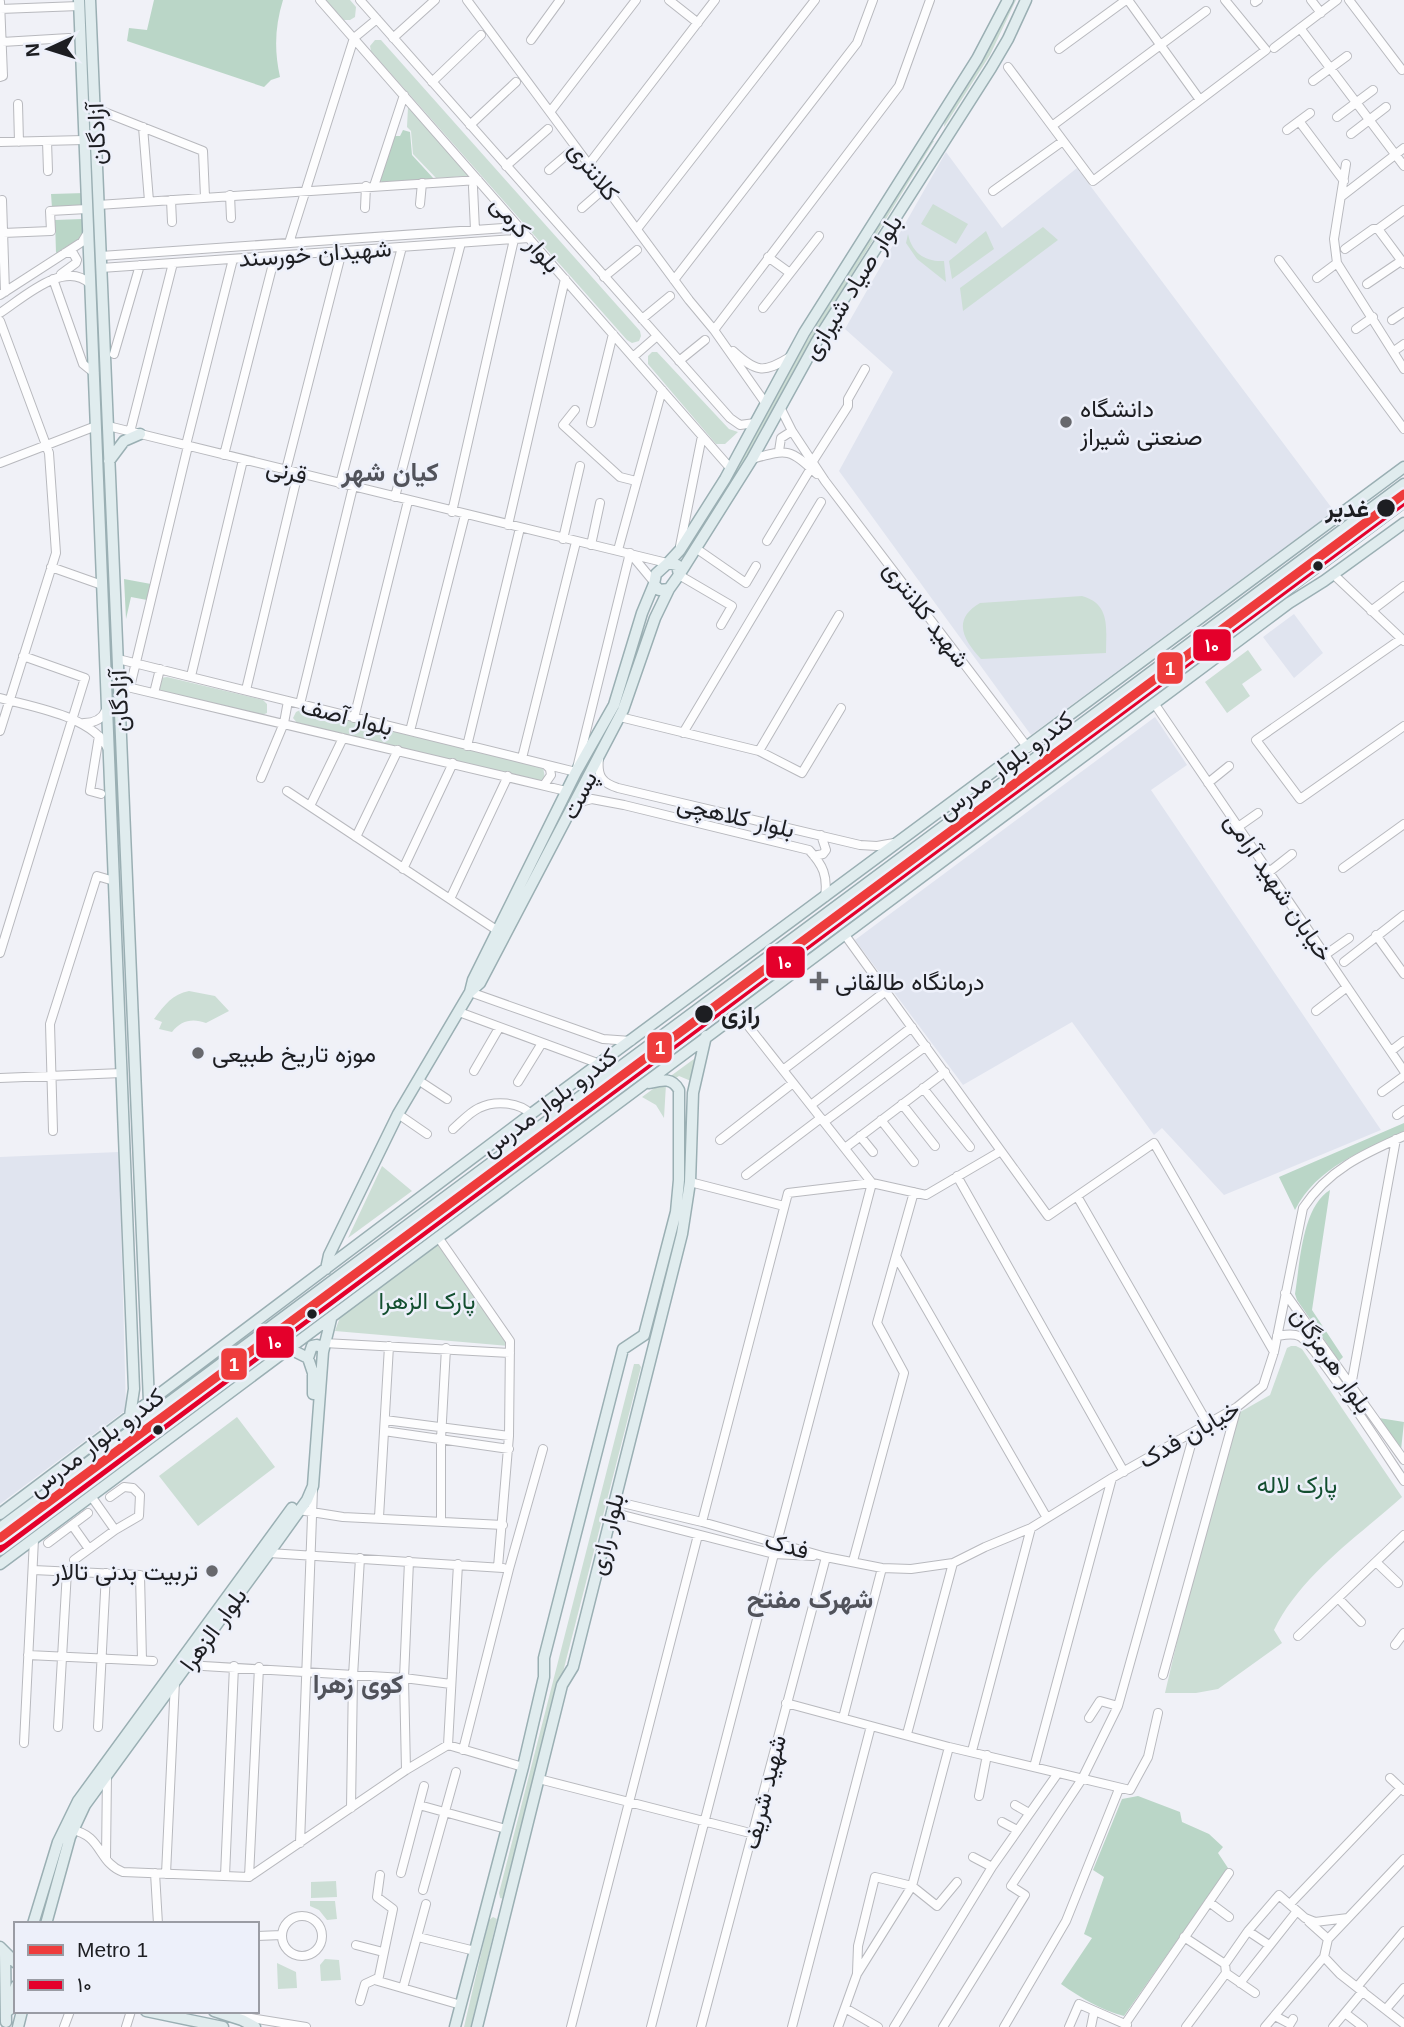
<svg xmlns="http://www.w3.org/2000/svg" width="1404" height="2027" viewBox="0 0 1404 2027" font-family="Helvetica,Vazirmatn,sans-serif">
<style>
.built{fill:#e0e4ef}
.green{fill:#ccded5}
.forest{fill:#bad6c7}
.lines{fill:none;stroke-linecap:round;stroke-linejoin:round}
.minor-casing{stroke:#b8b9be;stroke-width:10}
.major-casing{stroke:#9aafb3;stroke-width:13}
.minor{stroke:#fdfdfe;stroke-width:8}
.major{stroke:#e0ecee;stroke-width:10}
.bus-1-casing{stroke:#edf0fa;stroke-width:12}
.bus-1{stroke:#e4002b;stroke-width:7}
.metro-1-casing{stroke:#edf0fa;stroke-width:14}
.metro-1{stroke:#ee3c3c;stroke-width:9}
.poi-dot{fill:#67686d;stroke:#edf0fa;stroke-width:2.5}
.stop-dot{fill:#1d1e22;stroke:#edf0fa;stroke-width:2.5}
.labels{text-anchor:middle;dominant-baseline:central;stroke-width:5;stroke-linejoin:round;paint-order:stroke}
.street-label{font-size:24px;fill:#1d1e22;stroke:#edf0fa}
.poi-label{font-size:24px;fill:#1d1e22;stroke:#edf0fa;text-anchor:start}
.stop-label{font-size:24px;font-weight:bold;fill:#1d1e22;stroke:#edf0fa;text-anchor:end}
.park-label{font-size:24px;fill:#134f30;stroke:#edf0fa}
.neighbourhood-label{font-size:26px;font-weight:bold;fill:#51535b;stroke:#edf0fa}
.line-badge{stroke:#edf0fa;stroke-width:2.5}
.badge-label{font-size:19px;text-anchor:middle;font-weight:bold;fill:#fff}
</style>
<rect width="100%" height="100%" fill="#f0f1f7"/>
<path class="built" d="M946,152l56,76 75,-60 257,343 -303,224 -192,-264 54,-99 -48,-43z
M1294,614l29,39 -29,25 -31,-41z
M1155,717l32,48 -36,25 230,340 -157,65 -62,-67 -8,7 -82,-113 -109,63 -108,-145z
M119,1152l7,258 -126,94v-347z"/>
<path class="green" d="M326,0h24l6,7 -1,10 -5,3h-6z
M1011,0h5l-26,55 -46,72 1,-10 53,-87z
M375,40h6l259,291 1,5 -2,5 -7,2 -5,-3 -256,-289 -1,-5z
M408,107l61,69 -33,2 -23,-24 -2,-23 -4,-4z
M931,140l3,1 -133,216 -88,160 -25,40 -3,-2 99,-177z
M933,204l35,20 -12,20 -35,-20z
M1043,227l15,13 -95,71 -3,-23z
M986,231l8,18 -42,30 -3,-18z
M908,234c4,19 17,28 36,27l2,21 -29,-23 -11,-16z
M652,352h5l72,77 9,3 -13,12h-9l-68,-80v-8z
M1082,596c29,8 24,33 24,57l-125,6c-17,-19 -30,-39 -1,-56z
M1248,650l14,20 -20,14 8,12 -23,17 -22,-31z
M167,677l96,23 4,4v9l-7,3 -95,-22 -7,-6 2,-10z
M302,709l241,58 2,11 -4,4 -242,-57 -6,-7 3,-6z
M189,991l26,5 14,15 -23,12c-13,-5 -25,-3 -34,9l-13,-3 3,-7 -8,-3c10,-13 18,-25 35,-28z
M698,1056l-7,25 -12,-5 -13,8 -2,34 -8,-13 -14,-8z
M382,1166l30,25 -64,47z
M439,1243l70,103 -174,-15 5,-14z
M1291,1346h5l6,3 100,148c-45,40 -102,79 -128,133l8,13 -64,46 -22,4h-31l33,-141 37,-137 35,-20 17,-47z
M634,1364h5l2,3 -136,532 -5,-1 -1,-5z
M237,1417l38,50 -77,59 -39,-50z
M336,1881l1,16 -26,1v-16z
M310,1901h25l2,18 -10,1 -8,-10 -9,-4z
M493,1917l4,2 -26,108h-7l25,-107z
M325,1959l14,1 2,20 -20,1 -1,-16z
M277,1963l19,9 1,16 -19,1z"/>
<path class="forest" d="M154,0h129c-8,26 -9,50 -3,77l-9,3 -7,7 -137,-46 2,-13 18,2z
M403,130l7,2 2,23 22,24 -52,3 -4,-3 17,-43h5z
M85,193v14l-33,1 -1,-14z
M82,219l5,15 -31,19 -1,-33z
M124,579l27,5 -4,16 -16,-3 -5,22z
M1404,1123v9c-42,19 -87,35 -109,78l-16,-33z
M1330,1190l-18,120 31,47 -4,4 -42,-61 -2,-6c5,-31 7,-87 35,-104z
M1379,1418l25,4 -3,28z
M1138,1796l42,16 2,10 27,12 14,13 -5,6 10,15 -104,148c-23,-6 -43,-18 -63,-32l31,-46 -8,-4 20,-57 -11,-7 29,-71z"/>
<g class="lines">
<g class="minor-casing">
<path id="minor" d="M320,0l411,469
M360,0l370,418 10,7 15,-2
M467,0l222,300 25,30 52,74
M669,0l29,23
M1128,0l72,100
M1311,0l10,13
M1349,0l53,70
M0,2l3,74 -3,1
M1255,2l3,-2
M0,9l79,-3
M1300,28l104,138
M393,38l42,-38
M531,40l29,-40
M2,42l67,-4
M1274,48l63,-48
M1059,49l67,-49
M1008,67l85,114 173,-131 -41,-50
M1313,81l34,-25
M432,82l49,-47
M18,104l1,38
M94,108l109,43 2,46
M550,112l86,-112
M1337,117l36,-27
M1299,121l45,60
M470,125l46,-43
M1052,126l154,-115
M143,127l6,74
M1287,130l23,-17
M1351,134l35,-27
M47,141l1,30
M0,142l84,-2
M589,164l126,-164
M1346,164l-12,75 3,24 67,106
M506,166l42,-37
M549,170l27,-23
M374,186l30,-91
M473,187l2,43
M993,191l70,-50
M230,195l1,23
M1342,196l62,-48
M2,200l3,92
M171,200l1,22
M420,204l2,-21
M98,205l380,-25
M365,208l1,-22
M582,208l24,-21
M637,229l178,-229
M1378,229l26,35
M3,233l48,-2 -1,-20 37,-2
M289,243l65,-205 23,-19
M1345,249l28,-20h5l26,-19
M101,256l418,-29
M768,257l22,16
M1279,260l125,169
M101,268l428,-30
M61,274l15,-11 1,-3 -4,-7h-8
M604,277l33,-27
M1317,278l20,-15
M53,279l30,85 11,9
M674,280l183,-237 16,-43
M1367,284l34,-23
M0,295l82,-53 6,-10
M763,308l56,-72
M0,313c23,-15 65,-54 90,-29
M642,319l28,-23
M1392,320l12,-8
M0,321l49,132 7,100 -56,178
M1356,329l17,-12
M714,330l185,-244 31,-86
M733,351c23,21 30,23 57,6
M1394,351l10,-7
M114,354l26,-89
M633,357l24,-21
M679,361l26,-21
M780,407l12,24 33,50 203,267
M575,410l-12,15 57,52 16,4
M591,423l22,-89
M108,426l559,137
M130,432l43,-169
M186,445l47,-186
M779,451l2,-13 11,-7
M224,455l51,-199
M752,459c36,-10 37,-11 65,15
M813,461l35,-55v-7l17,-30
M0,463l96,-37
M286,470l56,-219
M340,484l62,-237
M395,497l66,-254
M452,512l63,-277
M508,525l57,-246
M563,539l17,-73
M767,541l44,-73
M591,545l9,-42
M680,546l22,-110
M697,549l49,34 10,-17
M618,550l44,-160
M630,553l24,29
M51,567l51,18
M1333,574l71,67
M679,575l53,31 -11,19
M1371,611l33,-25
M1401,639l-145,101 44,59 104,-73
M118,659l458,113 54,-219
M191,676l52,-216
M119,685l447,106
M130,687l58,-241
M246,690l52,-217
M154,693l6,-24
M0,698c32,9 93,18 108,51
M1154,703l250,368
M300,704l53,-217
M620,717l139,34 43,22 39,-65
M354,718l54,-217
M84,723c10,0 18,-3 22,-13
M410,731l55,-216
M683,733l138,-231
M99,736l-9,55 11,3
M467,746l53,-218
M759,751l80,-136
M522,758l54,-216
M599,759c-2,17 3,24 19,29l242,57 17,1 17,-3
M261,778l23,-55 4,-22
M1208,783l21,-17
M544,785l7,-10 -1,-6 -4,-4
M287,791l211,140
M310,806l33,-68
M572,808l12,-7 8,-2 32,6 185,45c14,15 19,26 16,47
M1238,827l20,-14
M356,837l42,-87
M814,856l9,-2 3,-4 -5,-15
M1343,868l61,-44
M403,869l50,-106
M1269,872l23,-18
M450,899l58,-123
M845,935l203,281 106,-73 120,209
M1376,935l28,39
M0,953l85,-275 -62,-22
M1325,955l24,-17
M1344,962l60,-47
M470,992l133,47 28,2
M1316,1011l31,-24
M459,1012l141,52
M738,1013l134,170
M1391,1051l13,-10
M783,1070l103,-79
M474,1071l25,-43
M0,1078l122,-5
M418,1080l29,19
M518,1082l24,-39
M923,1088l47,59
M1382,1092l22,-16
M902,1104l33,42
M811,1105l101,-78
M398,1114l29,20
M1397,1115l7,-5
M881,1120l33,42
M824,1122l102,-76
M453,1129c8,-7 17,-17 26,-21 16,-8 40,-6 52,6
M53,1131l-3,-107 47,-148 17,5
M860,1136l13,16
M720,1140l73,-57
M845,1148l100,-76
M746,1175l75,-57
M957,1176l167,296
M690,1182l94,24
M1077,1196l131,228
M438,1237l72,104 -1,95 -11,131
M896,1256l151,262
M1285,1293l119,167
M1277,1336c7,-1 15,-3 22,0 15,7 90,123 105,145
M324,1343l186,10
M1351,1386l45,-247
M385,1420l124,16
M384,1431l125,18
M91,1496l24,34
M614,1501l88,21 124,35 56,11 29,1 42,-6 32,-16 46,-19 81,-50 125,-71 26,-21 11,-34 29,-144c25,-38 60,-54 101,-72
M299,1510l44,7 160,8
M611,1512l163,42 39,2
M379,1517l10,-171
M441,1522v-83l5,-91
M702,1522l86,-329 84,-10 54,12 75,-44
M72,1525l17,24
M777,1542l95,-359
M48,1543l40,-30
M269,1553l234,15
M74,1560l41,-30 24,-14 1,-21 -7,-7 -9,-1 -14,10
M853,1561l51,-188 -27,-50 37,-131
M1376,1562l22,21
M33,1570l107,5 2,85
M1338,1598l23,24
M1298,1636l106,-101
M1395,1645l9,-12
M28,1655l125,6
M187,1665l217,13 47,6
M1163,1675l74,-268
M786,1703l163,44 181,43 18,-33 10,-44
M843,1718l39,-150
M1089,1718l11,-17 18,5
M58,1727l9,-156
M98,1727l8,-154
M907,1734l46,-171
M24,1743l10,-204
M448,1745l10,-181
M463,1750l46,-181 34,-120
M972,1751l59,-223
M1034,1767l78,-289
M406,1770l-2,-92 5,-117
M1390,1778l14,13
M539,1779l215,55
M979,1796l8,-41
M419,1805l87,24
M1015,1805l14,8
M351,1808l2,-132 7,-118
M1002,1822l15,8
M72,1830c30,5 26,33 51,42l126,5 157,-107 42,-25 75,22
M300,1843l13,-354
M973,1857l19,10
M106,1858l1,-84
M155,1873l3,51
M401,1873l23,-87
M166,1874l9,-193
M380,1875l-3,22 16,12 -15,72 83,24
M225,1876l9,-210
M249,1877l10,-210
M423,1890l33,-118
M1209,1902l20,15
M1290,1904l111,-116
M282 1936a20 20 0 1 1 40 0a20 20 0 1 1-40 0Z
M1309,1922l19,17
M1248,1931l21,14
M257,1936l25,-1
M418,1937l57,14
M1184,1937l41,27
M356,1945l27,7
M1324,1957l16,17 64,50
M857,1973l1,-27 17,-69 37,9 25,20 20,-24
M1226,1973l29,20
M1240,1983l57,-72
M1357,1987l47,-56
M403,1988l23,-84
M360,2001l5,-17 13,-6
M845,2008l33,19
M1386,2009l18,-21
M1345,2013l18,14
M239,2016l67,11
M1275,2016l15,8 3,-5
M1125,2024l104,-151
M64,2027l6,-16
M126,2027l5,-16
M571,2027l127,-492
M651,2027l123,-473
M701,2027l125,-470
M792,2027l79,-301
M838,2027l19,-53 55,-88 37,-139
M894,2027l98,-160 66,-94
M943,2027l82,-132 -14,-9 71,-107 36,-73 76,-272
M1004,2027l62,-106 53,-132
M1069,2027l10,-23 48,21
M1091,2027l3,-15
M1186,2027l40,-54 -1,-9 23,-33 31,-36 26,23 10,4 33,-4 56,-59
M1265,2027l59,-70 4,-18 20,-21
M1333,2027l30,-36"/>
</g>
<g class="major-casing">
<path id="major" d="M79,0l55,1389 -4,27
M90,0l59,1402
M109,461l15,-20 16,-7
M668,563l12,-13 45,-71 79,-146 173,-274 31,-59
M668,563l9,2 2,10 -10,14 -10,1 -5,-6 2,-10z
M679,575l73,-116 65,-118 174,-273 17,-29 18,-39
M470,992l10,-9 143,-273 32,-92 14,-29
M326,1269l3,-14 69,-141 72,-122 3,-12 103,-208 38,-67 28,-92 12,-29
M287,1351h7l14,7 5,15v21
M308,1358l4,-12 5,-1 6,3
M0,1514l531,-400 873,-647
M0,1528l1404,-1044
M0,1549l343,-259 320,-235 741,-553
M0,1564l1289,-961 35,-22 80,-58
M33,1924l25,-82 20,-41 214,-293
M46,1924l24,-87 15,-32 184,-252 38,-53 6,-14 10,-134 8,-33
M0,1947l16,16
M5,1954l1,68
M9,2010l7,-24
M146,2011l77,16
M214,2011l28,9 13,7
M18,2027l4,-16
M455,2027l68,-260 21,-90v-19l79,-309 21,-14 32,-123 3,-32v-90c-7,-13 -17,-10 -30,-7
M477,2027l85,-342 11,-18 109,-433 8,-52 3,-89 13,-57"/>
</g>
<use href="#minor" class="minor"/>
<use href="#major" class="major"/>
<g class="bus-1-casing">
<path id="bus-1" d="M0,1549c466,-352 936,-698 1404,-1047"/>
</g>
<use href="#bus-1" class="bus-1"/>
<g class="metro-1-casing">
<path id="metro-1" d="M0,1538l1404,-1044"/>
</g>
<use href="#metro-1" class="metro-1"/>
</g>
<g class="poi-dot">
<circle cx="1066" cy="422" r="7"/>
<path d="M815.5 970.5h7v7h7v7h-7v7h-7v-7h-7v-7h7z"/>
<circle cx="198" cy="1053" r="7"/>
<circle cx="212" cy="1571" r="7"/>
</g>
<g class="stop-dot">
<circle cx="1386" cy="508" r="10"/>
<circle cx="1318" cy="566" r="6"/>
<circle cx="704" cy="1014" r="10"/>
<circle cx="312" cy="1314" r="6"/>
<circle cx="158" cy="1430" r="6"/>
</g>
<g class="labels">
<g class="street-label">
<text transform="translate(96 134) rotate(-92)">آزادگان</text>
<text transform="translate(594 171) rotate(53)">کلانتری</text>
<text transform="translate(526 234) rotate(49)">بلوار کرمی</text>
<text transform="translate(315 253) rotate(-4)">شهیدان خورسند</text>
<text transform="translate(852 287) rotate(-58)">بلوار صیاد شیرازی</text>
<text transform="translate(287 471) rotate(14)">قرنی</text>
<text transform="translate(927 614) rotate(53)">شهید کلانتری</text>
<text transform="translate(119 701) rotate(-92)">آزادگان</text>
<text transform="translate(347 716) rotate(14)">بلوار آصف</text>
<text transform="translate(1005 765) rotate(-37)">کندرو بلوار مدرس</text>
<text transform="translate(579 795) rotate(-63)">پست</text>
<text transform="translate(736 816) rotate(13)">بلوار کلاهچی</text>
<text transform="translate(1279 887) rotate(56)">خیابان شهید آرامی</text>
<text transform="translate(549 1102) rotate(-37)">کندرو بلوار مدرس</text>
<text transform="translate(1332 1360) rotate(55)">بلوار هرمزگان</text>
<text transform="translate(1189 1434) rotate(-30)">خیابان فدک</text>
<text transform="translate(96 1442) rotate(-37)">کندرو بلوار مدرس</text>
<text transform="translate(606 1534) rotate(-76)">بلوار رازی</text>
<text transform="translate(787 1545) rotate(16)">فدک</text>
<text transform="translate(213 1629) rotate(-54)">بلوار الزهرا</text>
<text transform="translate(764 1792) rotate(-76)">شهید شریف</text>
</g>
<g class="poi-label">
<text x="1080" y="408">دانشگاه<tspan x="1080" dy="28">صنعتی شیراز</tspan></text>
<text x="835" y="981">درمانگاه طالقانی</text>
<text x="212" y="1053">موزه تاریخ طبیعی</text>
<text x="198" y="1571" text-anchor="end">تربیت بدنی تالار</text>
</g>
<g class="stop-label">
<text x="1369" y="508">غدیر</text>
<text x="721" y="1014" text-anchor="start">رازی</text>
</g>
<g class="park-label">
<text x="427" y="1300">پارک الزهرا</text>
<text x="1297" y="1484">پارک لاله</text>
</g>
<g class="neighbourhood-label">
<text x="390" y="472">کیان شهر</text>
<text x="810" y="1599">شهرک مفتح</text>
<text x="358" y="1684">کوی زهرا</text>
</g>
</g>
<g class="line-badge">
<rect x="1192" y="628" width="40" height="34" rx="7" fill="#e4002b"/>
<rect x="1156" y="651" width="28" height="34" rx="7" fill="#ee3c3c"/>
<rect x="765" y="945" width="41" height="34" rx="7" fill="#e4002b"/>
<rect x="646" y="1031" width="27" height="33" rx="7" fill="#ee3c3c"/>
<rect x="255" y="1325" width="40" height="34" rx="7" fill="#e4002b"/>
<rect x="220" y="1347" width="28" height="34" rx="7" fill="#ee3c3c"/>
</g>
<g class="badge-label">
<text x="1212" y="652">۱۰</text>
<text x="1170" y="675">1</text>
<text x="785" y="969">۱۰</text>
<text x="660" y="1054">1</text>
<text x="275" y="1349">۱۰</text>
<text x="234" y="1371">1</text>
</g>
<rect x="14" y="1922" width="245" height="91" fill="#edf0fa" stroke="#9a9ca4" stroke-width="2"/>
<rect x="28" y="1945" width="35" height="10" fill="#ee3c3c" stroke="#9a9ca4" stroke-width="2"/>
<text x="77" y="1957" font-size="21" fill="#1d1e22">Metro 1</text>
<rect x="28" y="1980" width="35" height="10" fill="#e4002b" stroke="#9a9ca4" stroke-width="2"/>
<text x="77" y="1992" font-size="21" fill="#1d1e22">۱۰</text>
<g transform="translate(49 49) rotate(266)" stroke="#edf0fa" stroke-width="5" paint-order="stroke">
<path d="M0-5L12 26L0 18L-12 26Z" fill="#1d1e22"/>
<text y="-10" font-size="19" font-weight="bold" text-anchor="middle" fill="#1d1e22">N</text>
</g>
</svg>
